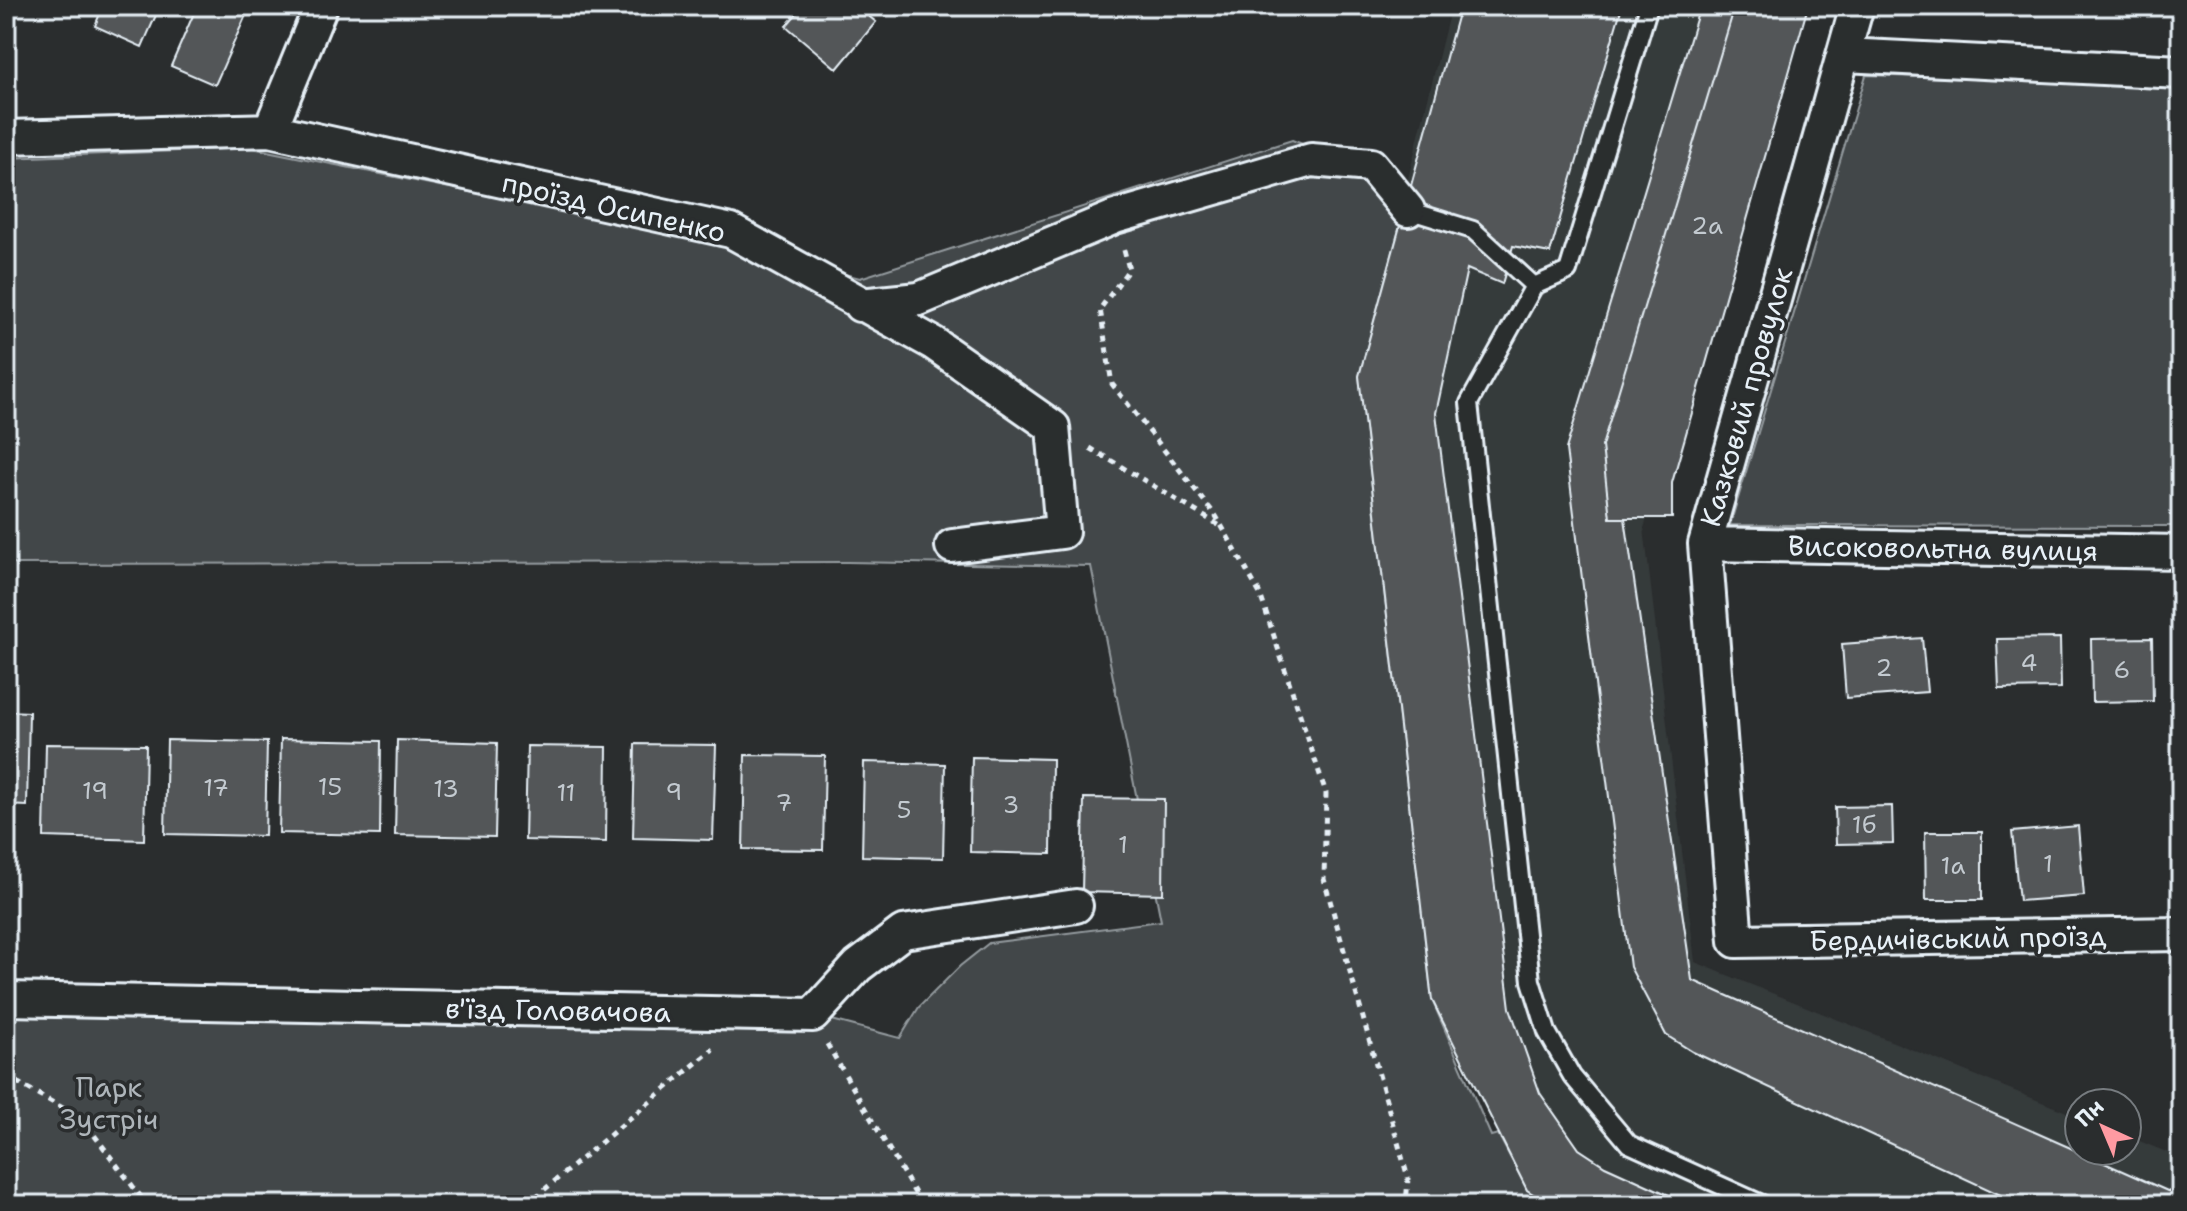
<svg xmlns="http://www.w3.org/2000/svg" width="2187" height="1211" viewBox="0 0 2187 1211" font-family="'Shantell Sans',sans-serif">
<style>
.built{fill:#363a3b}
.green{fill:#424648;stroke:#959ca0;stroke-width:2}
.building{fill:#535759;stroke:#e8f1f8;stroke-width:2}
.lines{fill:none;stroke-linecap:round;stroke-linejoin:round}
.lane-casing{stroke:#e8f1f8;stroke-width:22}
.street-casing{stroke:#e8f1f8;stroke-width:38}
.path{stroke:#e8f1f8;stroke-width:5;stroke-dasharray:6 6;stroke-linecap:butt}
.lane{stroke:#2a2d2e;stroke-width:16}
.street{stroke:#2a2d2e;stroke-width:32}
.labels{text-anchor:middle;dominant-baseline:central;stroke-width:7;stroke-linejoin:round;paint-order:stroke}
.number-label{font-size:24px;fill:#c3cad0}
.street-label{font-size:28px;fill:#e8f1f8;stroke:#2a2d2e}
.park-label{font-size:28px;fill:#aeb5ba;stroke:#2a2d2e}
</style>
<rect width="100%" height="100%" fill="#2a2d2e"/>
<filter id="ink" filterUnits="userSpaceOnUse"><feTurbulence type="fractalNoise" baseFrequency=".0125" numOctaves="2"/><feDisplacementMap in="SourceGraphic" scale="16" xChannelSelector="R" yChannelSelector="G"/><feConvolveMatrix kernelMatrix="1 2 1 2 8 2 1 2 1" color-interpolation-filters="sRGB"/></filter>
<g filter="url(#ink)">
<path class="built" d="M1451,6h351l-158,522 51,434 384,155v34h48v-15l54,22v47h-631l-23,-15 -95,-190 -73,-624z"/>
<path class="green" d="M1866,75l315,11v440l-451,-1z
M1292,140l119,46 -52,190 73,624 59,136 7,-2 29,55 23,16h-1544v-206l807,16 87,23 19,-31 41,-41 29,-23 172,-22 -70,-355 -244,-4 -841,2v-406l246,-10 474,96 134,34z"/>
<path class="building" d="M103,6h57l-18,41 -47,-21z
M197,6h53l-35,79 -44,-19z
M803,6h53l20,16 -39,47 -51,-43z
M1460,6h162l-72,247 -37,-7 -11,38 -35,-15 -31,144 74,595 30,85 39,56 26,17 86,39h-141l-23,-15 -95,-190 -73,-624z
M1700,6h35l-133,440 8,72h15l67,462 489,217v8h-159l-329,-153 -27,-17 -36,-68 -64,-518z
M1735,6h73l-136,477v35h-62l-8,-72z
M1984,6h47v7l-47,2z
M1922,638l5,54 -81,6 -4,-54z
M2060,638l1,50 -62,1 -2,-50z
M2152,638l1,63 -61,1 -1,-63z
M6,711l23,1 -2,94 -21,-1z
M281,739l100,2 -1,94 -101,-2z
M167,740l100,2 -2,94 -100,-2z
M397,740l100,3 -2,94 -100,-2z
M46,744l100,1 -2,95 -100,-3z
M635,744l81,1 -3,95 -80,-2z
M527,746l80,1 -1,95 -81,-2z
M745,755l80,1 -2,94 -80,-1z
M972,757l80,2 -1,95 -81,-2z
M864,762l81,2 -2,94 -81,-2z
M1084,798l80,1 -1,95 -81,-2z
M1892,806l1,37 -57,1 -1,-37z
M2078,826l6,70 -65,5 -7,-69z
M1925,832h57v68h-56z"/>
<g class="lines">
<g class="lane-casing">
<path id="lane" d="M1649,6l-81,265 -34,15 -65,117 62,578 16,51 25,44 57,68 135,61
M1408,210l65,20 61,56"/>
</g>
<g class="street-casing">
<path id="street" d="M1857,6l-152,538 31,397 445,-7
M1844,55l337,17
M270,130l51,-124
M6,137l264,-7 461,101 202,112 120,84 9,105 -110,14
M860,305l59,-6 196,-82 196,-57 60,5 37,45
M1705,544l476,8
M6,999l807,16 45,-49 45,-34 173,-26"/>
</g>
<path class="path" d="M1124,250l5,19 -29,40 12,75 104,132 44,78 66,199 -2,86 84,299 -2,27
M1090,448l132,79
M827,1044l95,161
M6,1076l76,43 65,86
M526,1205l187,-156"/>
<use href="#lane" class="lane"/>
<use href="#street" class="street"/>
</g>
</g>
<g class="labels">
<g class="number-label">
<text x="1707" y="226">2а</text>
<text x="2029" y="663">4</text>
<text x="1884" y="668">2</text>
<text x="2122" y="670">6</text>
<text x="330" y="787">15</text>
<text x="216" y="788">17</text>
<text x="446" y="789">13</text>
<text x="95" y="791">19</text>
<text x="674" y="792">9</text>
<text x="566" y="793">11</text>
<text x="784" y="803">7</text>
<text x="1011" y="805">3</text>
<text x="904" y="810">5</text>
<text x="1864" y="825">1б</text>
<text x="1123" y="845">1</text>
<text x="2048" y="864">1</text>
<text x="1953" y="866">1а</text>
</g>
<g class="street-label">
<text transform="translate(614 207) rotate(13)">проїзд Осипенко</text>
<text transform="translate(1746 397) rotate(-74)">Казковий провулок</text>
<text transform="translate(1943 548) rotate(1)">Високовольтна вулиця</text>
<text transform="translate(1958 938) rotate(-1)">Бердичівський проїзд</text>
<text transform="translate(558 1010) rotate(1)">в'їзд Головачова</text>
</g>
<g class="park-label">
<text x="109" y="1087">Парк<tspan x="109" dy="32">Зустріч</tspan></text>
</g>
</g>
<rect width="2187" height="1211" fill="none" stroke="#2a2d2e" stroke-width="32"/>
<rect x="16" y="16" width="2155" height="1179" fill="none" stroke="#e8f1f8" stroke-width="3" filter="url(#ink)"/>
<g transform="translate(2103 1127) rotate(316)"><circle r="38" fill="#2a2d2e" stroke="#767b7f" stroke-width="2"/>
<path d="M0-6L14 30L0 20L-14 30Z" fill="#ff9aa2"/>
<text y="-12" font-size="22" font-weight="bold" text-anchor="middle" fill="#e8f1f8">Пн</text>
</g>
</svg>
